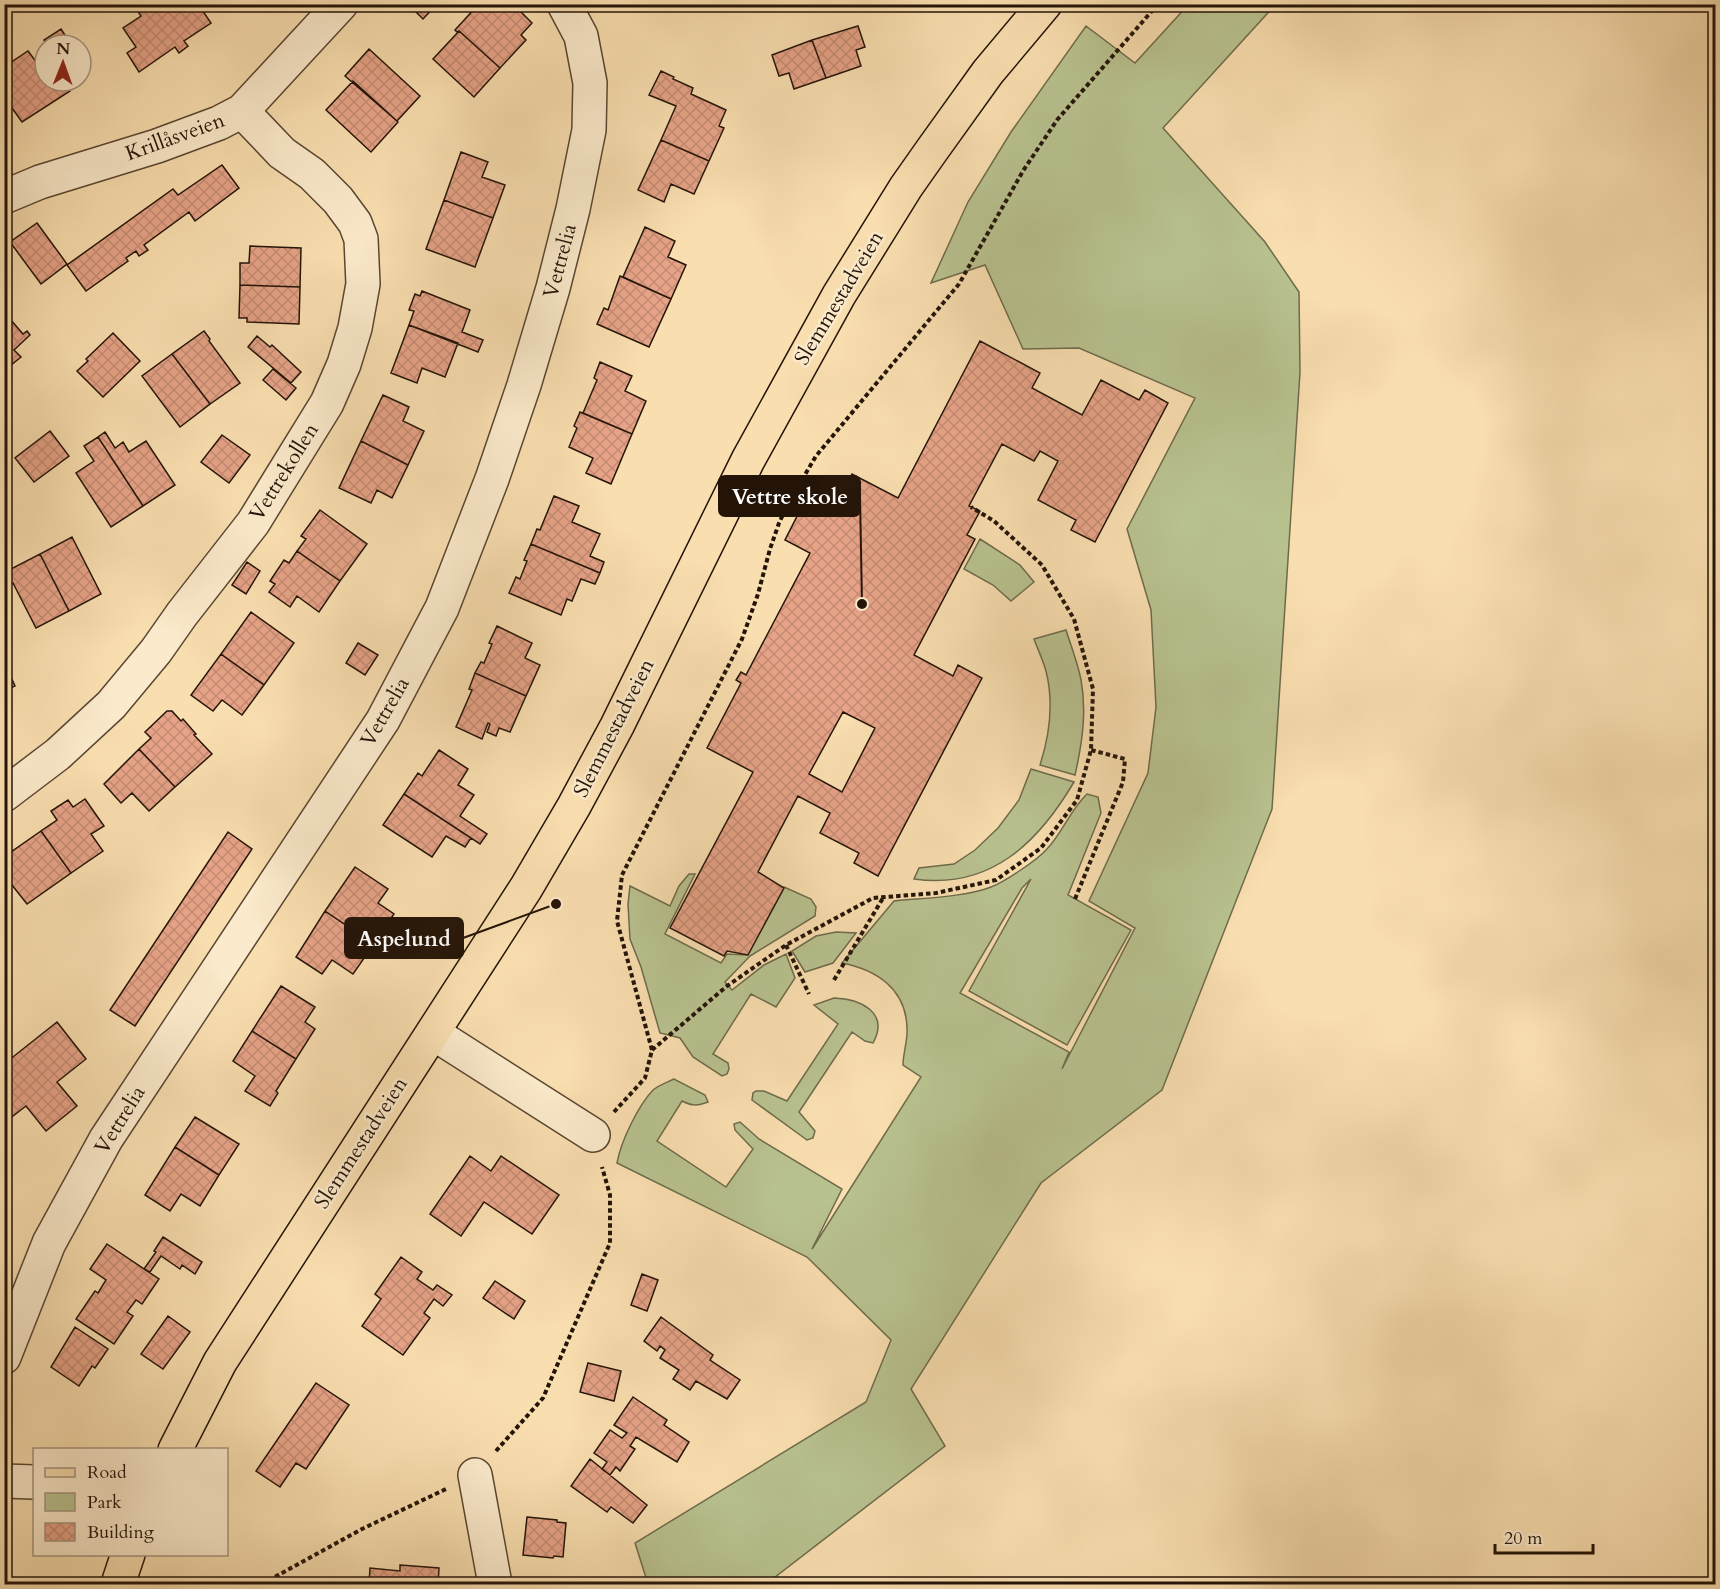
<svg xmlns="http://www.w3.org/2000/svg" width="1720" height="1589" viewBox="0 0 1720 1589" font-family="Cardo,serif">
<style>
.green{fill:#b8c28f;stroke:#6e6b4c;stroke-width:1.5}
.building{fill:url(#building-cross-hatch);stroke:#241408;stroke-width:1.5;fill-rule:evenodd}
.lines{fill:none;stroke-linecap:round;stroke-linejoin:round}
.minor-casing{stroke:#594632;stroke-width:36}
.major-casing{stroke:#241408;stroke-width:36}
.path{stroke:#241408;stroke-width:4;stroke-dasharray:4.5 3;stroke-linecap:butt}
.minor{stroke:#fbeacb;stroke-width:33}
.major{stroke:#f9deaf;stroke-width:33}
.labels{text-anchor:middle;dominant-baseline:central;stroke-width:5;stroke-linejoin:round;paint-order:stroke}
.street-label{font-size:21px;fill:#241408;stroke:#fbeacb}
.leader{fill:none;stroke:#241408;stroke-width:2}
.callout-dot{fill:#241408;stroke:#fbeacb;stroke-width:2}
.callout{fill:#241408;stroke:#241408;stroke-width:2}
.callout-label{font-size:22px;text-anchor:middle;font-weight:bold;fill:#fff}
</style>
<defs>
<pattern id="building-cross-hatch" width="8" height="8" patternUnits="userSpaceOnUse" patternTransform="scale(1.5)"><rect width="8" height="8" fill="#e6a387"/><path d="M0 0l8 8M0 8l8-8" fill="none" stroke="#c58b73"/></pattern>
</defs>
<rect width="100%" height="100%" fill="#f9deaf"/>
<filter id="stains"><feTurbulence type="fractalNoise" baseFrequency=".00333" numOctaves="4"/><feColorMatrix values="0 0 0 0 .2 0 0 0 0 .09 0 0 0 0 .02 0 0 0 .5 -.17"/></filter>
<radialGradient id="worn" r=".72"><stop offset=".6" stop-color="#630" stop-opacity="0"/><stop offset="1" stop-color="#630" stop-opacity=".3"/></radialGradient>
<path class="green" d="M1188,5h87l-112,123 102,114 34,50 1,80 -28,437 -110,281 -121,93 -130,206 34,57 -179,138h-118l-13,-41 231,-141 25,-62 -84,-83 -190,-94c4,-22 21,-57 36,-73 6,-5 15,-8 21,-11l31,16 3,7c-11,4 -16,4 -26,-1l-25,40 69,46 27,-38 -18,-19 -1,-6 6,-2 19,17 83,50 -30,60 109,-172 -18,-12c0,-12 5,-25 4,-37 -1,-39 -30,-58 -65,-65l52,-62c28,-3 72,-4 97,-14 13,-5 45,-26 55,-37 16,-16 24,-40 41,-56l11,3 3,16 -33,82 63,35 -64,115 -98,-54 62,-112 -9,9 -62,105 109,59 -7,17 73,-141 -46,-27 59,-128 8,-66 -5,-97 -24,-81 68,-131 -116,-50 -56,1 -38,-84 -54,18 37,-81 43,-70 75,-106 49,37z
M980,539l40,26 14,17 -23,19 -18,-16 -29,-16z
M1066,630c5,16 12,34 15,50 6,32 1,64 -6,95l-35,-10c10,-31 14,-62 6,-94 -3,-11 -8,-21 -12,-32z
M1031,769l43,13c-36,61 -84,108 -160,97l5,-11 35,-4 21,-14 23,-22 21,-28z
M689,874h6l-30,60 56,29 6,-9 20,1 37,-68 27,12 5,8 -1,9 -65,40 -25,26 7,8 32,-25 22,-11 9,24 -19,29 -25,-13 -38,60 15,9 1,6 -2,5 -5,2 -29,-19 -13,-19 -20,-5 -19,-66 -11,-28 -2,-35 2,-18 40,20 9,-20z
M836,932l20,1 -23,30 -28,9 -13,-21 24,-15z
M834,998c26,1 56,14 39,45l-8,-2 -13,-9 -53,80 16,19 -2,7 -6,2 -55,-40 1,-7 3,-2h8l23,10 51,-77 -24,-19z"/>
<path class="building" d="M133,4h65l13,19 -27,18 4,5 -9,7 -4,-6 -36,25 -12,-19 9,-6 -13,-19 18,-12z
M408,4h29l-14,15z
M476,4h28l11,8 3,-3 14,14 -11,12 5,5 -26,28 -41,-37 -2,1 -2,-2 22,-24z
M858,26l7,21 -9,3 5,16 -35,12 -14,-38z
M61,29l9,14 -4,2h-19l-3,-5z
M459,31l41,37 -26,29 -41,-38z
M812,40l14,38 -32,11 -5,-16 -10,3 -7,-21z
M369,49l51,47 -23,25 -52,-45z
M28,51l15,20 2,-2v12h18l7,10 -48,31 -18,-25v-30z
M661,71l13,6 -1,2 20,9 -2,6 35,16 -7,16 5,2 -15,33 -48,-21 15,-34 -27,-11z
M353,81l45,41 -27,30 -45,-42z
M661,140l48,21 -15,33 -23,-10 -7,18 -26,-12z
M461,152l27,10 -6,15 23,8 -12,33 -49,-18z
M222,165l17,23 -44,33 -6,-9 -45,33 4,5 -9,6 -3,-5 -10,7 2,3 -42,30 -19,-26 106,-76 5,6z
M444,200l49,18 -18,49 -49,-18z
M37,223l30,41 -26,20 -31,-42z
M645,227l30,14 -7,16 18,8 -15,34 -48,-22z
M250,246l51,2 -1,39 -60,-2v-22h9z
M620,276l51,23 -22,48 -52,-23 7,-16 4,2z
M240,285l60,2 -1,37 -52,-2v-4h-8z
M422,291l48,19 -8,22 21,8 -5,12 -69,-27 5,-14 -5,-1 6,-16 5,2z
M4,312l19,22 4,-3 3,4 -16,15 7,7 -16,13z
M409,325l49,18 -13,34 -23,-9 -5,15 -26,-10z
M204,331l6,8 -1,2 31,42 -30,21 -38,-50z
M113,333l27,28 -37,36 -26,-26 11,-10 -2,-2z
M257,336l13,11 2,-2 29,27 -10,11 -43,-36z
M980,341l60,32 -8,15 50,27 19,-35 38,20 6,-10 23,13 -73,139 -24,-12 5,-10 -38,-20 20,-39 -18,-10 -6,10 -32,-17 -33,62 11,5 -13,24 8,4 -61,116 39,21 5,-11 24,13 -104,198 -24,-13 5,-10 -39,-20 10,-20 -32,-17 -40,76 26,16 -36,67 -21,-4 -3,5 -54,-28 83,-156 -46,-24 34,-65 -5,-3 5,-8 5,3 64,-122 -25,-13 31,-61 26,13 10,-18 46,24zM843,712l32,16 -33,64 -33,-18z
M172,354l38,50 -30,23 -38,-51z
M600,362l32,14 -7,15 21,10 -14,33 -49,-21 14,-33 -3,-2z
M273,369l23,19 -10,12 -23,-20z
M383,395l26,12 -6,14 21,10 -16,34 -47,-24z
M580,412l52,22 -21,50 -25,-11 7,-15 -24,-11 8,-19 -3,-2z
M50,431l19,25 -35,26 -19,-24z
M105,432l10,16 8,-6 6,10 17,-11 29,44 -32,21 -45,-69z
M222,435l28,20 -21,28 -28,-21z
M98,437l45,69 -32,21 -35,-54 18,-12 -10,-15z
M361,441l47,24 -16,33 -15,-8 -6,13 -32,-15z
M554,496l25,10 -7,16 28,12 -10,22 14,6 -4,11 -69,-29 6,-15 3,1z
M320,510l47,34 -27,37 -43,-30 9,-12 -5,-3z
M72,537l29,57 -32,17 -29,-57z
M531,544l69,29 -5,11 -14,-5 -9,22 -5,-2 -6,16 -52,-22 7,-16 4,2 7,-18 -3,-1z
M297,551l43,30 -21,31 -22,-16 -7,11 -21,-15 6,-8 -5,-3 14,-21 5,3z
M40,554l29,57 -33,17 -23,-45 -5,3 -4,-10 5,-2 -2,-3z
M247,562l13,9 -14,23 -14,-9z
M251,612l43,31 -30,42 -43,-31z
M497,626l35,17 -7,15 15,7 -14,31 -51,-23 6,-11 3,1 8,-19 -3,-1z
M358,643l20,12 -13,20 -19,-12z
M221,654l43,31 -22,30 -20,-15 -9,11 -22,-16z
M4,662l11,24 -11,5z
M475,673l51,23 -16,36 -11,-4 -3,8 -9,-4 3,-8 -2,-1 -6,16 -26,-12 16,-37 -3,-1z
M167,711h5l9,10 2,-2 13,15 -2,1 18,19 -37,33 -36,-38 12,-11 -6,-6z
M139,749l36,38 -26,24 -17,-18 -11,10 -17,-19z
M439,750l29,19 -10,16 16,10 -14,21 27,18 -7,10 -76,-50 14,-21 4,3z
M404,794l67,44 -6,9 -19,-11 -14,21 -49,-32z
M85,799l19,27 -13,8 12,17 -32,22 -30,-42 16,-11 -6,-9 17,-11 5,7z
M41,831l30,42 -44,31 -23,-29v-18z
M228,832l24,17 -117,177 -25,-16z
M355,867l33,22 -10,14 16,11 -20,30 -49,-33z
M325,911l49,33 -21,30 -21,-14 -10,14 -26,-17z
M281,986l34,21 -10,15 10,7 -19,30 -44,-28z
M57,1022l29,37 -29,23 20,24 -31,25 -20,-25 -22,17v-59z
M252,1031l44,28 -20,32 2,2 -8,13 -25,-15 10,-15 -22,-15z
M195,1117l44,27 -20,31 -44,-28z
M175,1147l44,28 -19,31 -19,-12 -11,17 -25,-16z
M470,1156l21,15 10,-15 58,39 -27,39 -48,-32 -23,34 -31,-22z
M163,1237l39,25 -7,12 -13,-9 -2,4 -19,-13 -11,16 -6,-3 12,-17 -2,-1z
M107,1244l52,35 -17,25 -6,-4 -9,12 6,4 -19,28 -38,-25 19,-28 3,2 8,-13 -16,-11z
M401,1257l21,15 -5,7 16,11 4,-5 15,10 -9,11 -9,-7 -10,14 6,5 -27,37 -41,-29 19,-27 -6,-5z
M642,1274l16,6 -11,31 -16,-6z
M495,1281l30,20 -11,18 -31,-21z
M168,1316l22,16 -27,37 -22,-15z
M661,1317l52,38 -3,5 30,20 -13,19 -31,-18 -6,9 -17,-11 6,-9 -19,-12 5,-8 -5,-4 -3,5 -13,-10z
M75,1327l33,22 -13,19 -3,-2 -13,20 -28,-19z
M588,1363l33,8 -7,30 -34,-9z
M316,1383l33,22 -43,64 -10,-6 -16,24 -24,-16z
M633,1397l34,23 -3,5 25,17 -12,20 -41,-25 -6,9 5,3 -15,22 -4,-4 -6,8 -8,-6 5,-7 -13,-9 16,-23 12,8 5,-5 -13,-8z
M590,1459l57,46 -14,18 -22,-16 -4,5 -36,-26z
M527,1517l30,3v2l9,1 -3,34 -9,-1 -1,2 -30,-3z
M400,1565l39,3 -1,16h-69l1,-16 30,3z"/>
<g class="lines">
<g class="minor-casing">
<path id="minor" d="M4,197l36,-15 117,-36 62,-23 23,-12 99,-107
M4,795l54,-41 53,-49 45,-54 26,-37 71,-91 74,-120 17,-39 11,-36 8,-44 -2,-45 -6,-16 -17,-23 -26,-26 -30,-21 -40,-42
M433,1033l160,102
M4,1357l45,-114 57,-104 277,-419 59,-112 50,-129 32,-94 29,-97 20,-79 16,-79 1,-47 -9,-47 -17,-32
M475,1475l20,109
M4,1481l30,1"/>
</g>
<g class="major-casing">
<path id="major" d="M175,1450l45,-88 306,-474 48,-82 43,-80 131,-266 91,-165 67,-108 26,-37 56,-78 57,-68
M118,1584l10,-30"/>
</g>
<path class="path" d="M1075,899l48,-117 2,-23 -34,-9
M786,945l23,49
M834,980l49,-82
M652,1050l75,-64 59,-41 87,-47 63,-5 60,-13 45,-32 36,-48 14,-50 2,-61 -19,-70 -32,-54 -48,-44 -23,-14
M614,1112l31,-34 7,-28 -35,-129 5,-46 120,-236 16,-45 12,-45 9,-26 11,-23 26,-44 143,-172 64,-113 34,-51 101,-116
M496,1451l47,-53 67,-155v-48l-8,-28
M262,1584l100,-55 84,-40"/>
<use href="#minor" class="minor"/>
<use href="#major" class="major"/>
</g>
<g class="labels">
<g class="street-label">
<text transform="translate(175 137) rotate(-20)">Krillåsveien</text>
<text transform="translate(560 261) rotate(-75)">Vettrelia</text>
<text transform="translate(839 298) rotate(-59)">Slemmestadveien</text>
<text transform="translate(284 472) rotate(-58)">Vettrekollen</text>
<text transform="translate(385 712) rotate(-60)">Vettrelia</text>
<text transform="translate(614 728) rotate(-63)">Slemmestadveien</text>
<text transform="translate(120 1120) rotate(-58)">Vettrelia</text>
<text transform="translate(361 1143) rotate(-57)">Slemmestadveien</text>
</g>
</g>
<path class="leader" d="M862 604L860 496M556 904L463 938"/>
<g class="callout-dot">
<circle cx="862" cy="604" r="6"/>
<circle cx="556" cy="904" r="6"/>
</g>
<g class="callout">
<rect x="719" y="476" width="141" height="40" rx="6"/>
<rect x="345" y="918" width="118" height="40" rx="6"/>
</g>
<g class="callout-label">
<text x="790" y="504">Vettre skole</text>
<text x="404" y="946">Aspelund</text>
</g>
<rect width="1720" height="1589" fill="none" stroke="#f9deaf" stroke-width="24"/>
<rect x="6" y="6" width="1708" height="1577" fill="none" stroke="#241408" stroke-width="3"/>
<rect x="12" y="12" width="1696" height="1565" fill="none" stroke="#241408" stroke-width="1.5"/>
<rect x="33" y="1448" width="195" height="108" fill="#fbeacb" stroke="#a5947d" stroke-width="1.5"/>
<rect x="45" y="1468" width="30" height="9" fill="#f9deaf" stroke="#a5947d" stroke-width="1.5"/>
<text x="87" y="1478" font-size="18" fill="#241408">Road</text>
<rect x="45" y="1493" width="30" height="18" fill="#b8c28f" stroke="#a5947d" stroke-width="1.5"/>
<text x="87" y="1508" font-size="18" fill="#241408">Park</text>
<rect x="45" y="1523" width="30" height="18" fill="url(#building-cross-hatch)" stroke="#a5947d" stroke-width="1.5"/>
<text x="87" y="1538" font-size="18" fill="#241408">Building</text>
<g transform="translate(63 63) rotate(1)"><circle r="28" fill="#fbeacb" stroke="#a5947d" stroke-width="1.5"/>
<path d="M0-4.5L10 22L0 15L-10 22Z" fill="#8f2418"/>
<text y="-9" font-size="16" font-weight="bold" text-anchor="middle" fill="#241408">N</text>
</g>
<path d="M1495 1544v9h98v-9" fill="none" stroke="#241408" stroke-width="3"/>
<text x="1504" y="1544" font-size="18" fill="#241408" stroke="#fbeacb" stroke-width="4.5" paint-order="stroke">20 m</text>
<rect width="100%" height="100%" filter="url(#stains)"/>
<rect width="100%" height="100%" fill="url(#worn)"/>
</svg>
